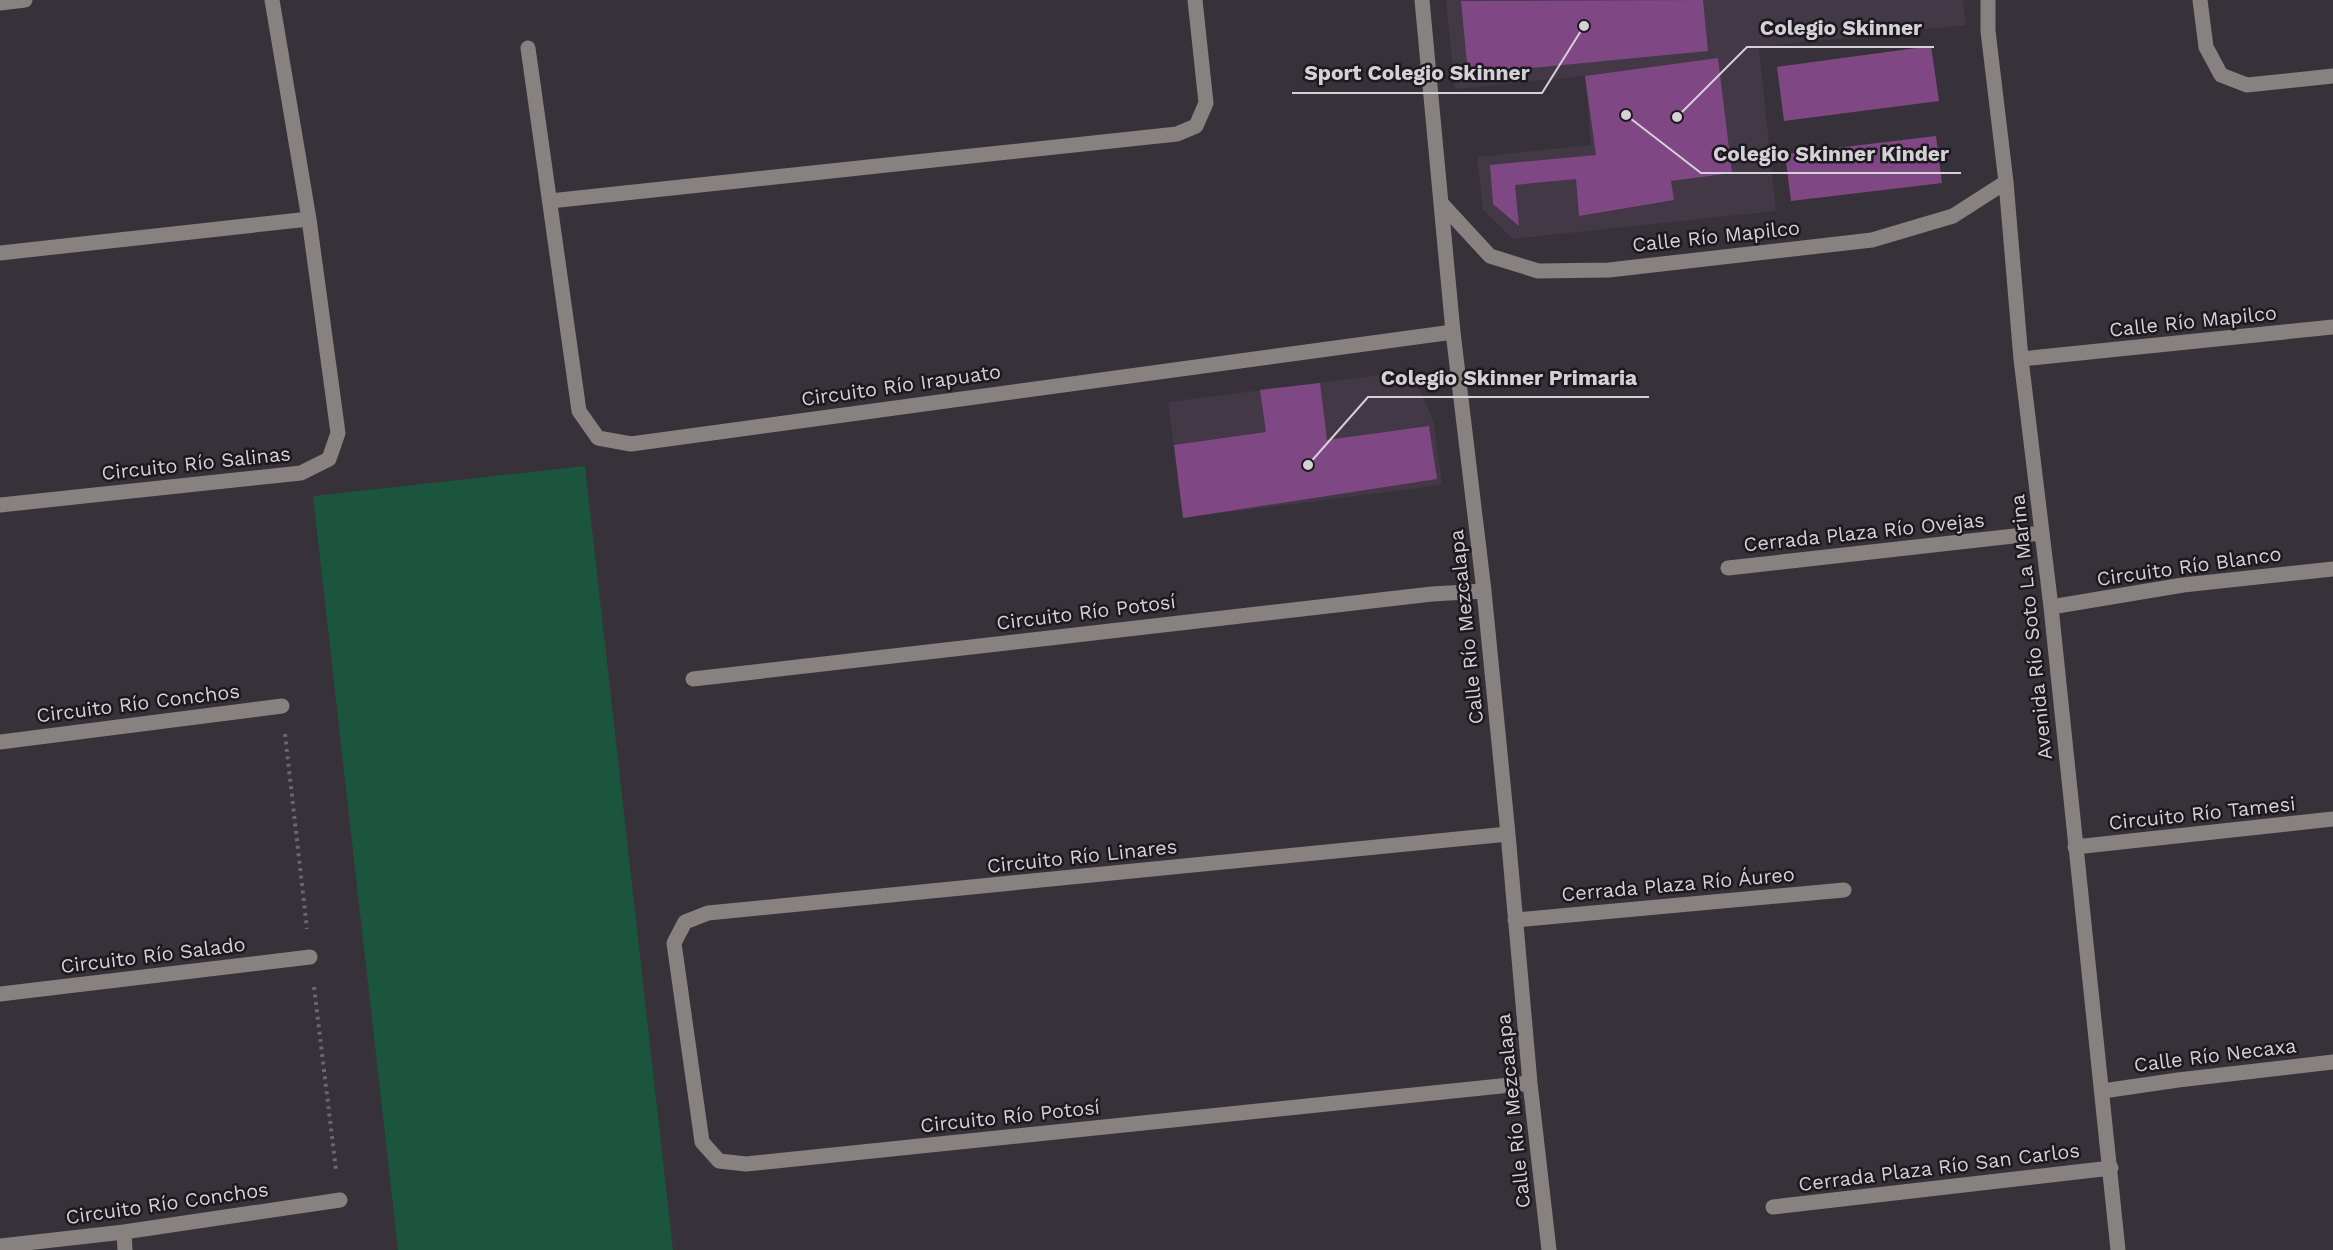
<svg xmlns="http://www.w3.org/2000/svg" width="2333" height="1250" viewBox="0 0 2333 1250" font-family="'Work Sans',sans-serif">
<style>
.built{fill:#423846}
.green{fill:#1b553e}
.building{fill:#804785}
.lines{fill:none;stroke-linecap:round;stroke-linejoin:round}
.path{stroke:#6b656d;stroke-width:4;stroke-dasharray:3 4.5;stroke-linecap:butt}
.minor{stroke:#878180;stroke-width:15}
.labels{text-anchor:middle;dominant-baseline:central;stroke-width:5;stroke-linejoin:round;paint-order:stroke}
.street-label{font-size:20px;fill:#d5d1d7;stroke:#1c1a1e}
.leader{fill:none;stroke:#d5d1d7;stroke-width:2}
.callout-dot{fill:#d5d1d7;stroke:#1c1a1e;stroke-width:2}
.callout-label{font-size:21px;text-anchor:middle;font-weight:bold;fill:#d5d1d7;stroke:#1c1a1e;stroke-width:5;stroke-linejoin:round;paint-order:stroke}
</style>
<rect width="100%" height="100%" fill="#373139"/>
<path class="built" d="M1446,0h517l3,25 -207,22 17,164 -263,28 -30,-29 -6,-53 114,-12 -6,-69 -130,13z
M1397,373l24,18 13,33 8,61 -259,33 -15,-116z"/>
<path class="green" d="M585,466l88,784h-275l-85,-754z"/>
<path class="building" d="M1703,0l5,51 -240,23 -7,-73z
M1931,46l8,55 -155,20 -7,-54z
M1718,58l14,115 -61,8 3,19 -95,16 -3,-37 -61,6 4,41 -26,-22 -3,-39 106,-10 -11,-79z
M1936,136l6,47 -151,18 -6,-47z
M1320,383l7,57 102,-14 8,53 -254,39 -9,-73 92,-13 -6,-42z"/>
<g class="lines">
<path class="path" d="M285,734l22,195
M314,987l22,183"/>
<path class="minor" d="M1422,0l31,332 31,259 24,243 22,249 19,167
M1988,0v31l18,151 15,177 30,248 67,643
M2200,0l6,47 15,28 26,10 86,-9
M0,3l25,-3
M528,48l51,363 19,27 33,6 822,-112
M550,201l627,-67 19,-8 10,-23 -11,-103
M1442,204l48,52 48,15 71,-1 263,-30 81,-24 53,-34
M0,253l309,-34
M2021,359l312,-32
M0,505l301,-32 28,-14 9,-26 -29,-214 -37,-219
M1728,568l313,-35
M2051,607l132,-22 150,-16
M693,679l739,-85 52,-3
M0,742l282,-36
M1508,834l-800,79 -23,9 -11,21 28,199 17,19 27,3 784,-81
M2075,847l258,-28
M1515,920l329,-30
M0,994l310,-37
M2103,1091l75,-11 155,-18
M1773,1207l338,-39
M124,1232l1,18
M0,1246l124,-14 216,-32"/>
</g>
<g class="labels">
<g class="street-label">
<text transform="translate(1716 236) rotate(-6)">Calle Río Mapilco</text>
<text transform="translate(2193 321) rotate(-6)">Calle Río Mapilco</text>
<text transform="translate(901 385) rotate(-8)">Circuito Río Irapuato</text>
<text transform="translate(196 463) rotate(-6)">Circuito Río Salinas</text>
<text transform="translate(1864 532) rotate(-6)">Cerrada Plaza Río Ovejas</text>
<text transform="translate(2189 566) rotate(-8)">Circuito Río Blanco</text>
<text transform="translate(1086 612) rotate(-7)">Circuito Río Potosí</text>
<text transform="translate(1466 627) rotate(-96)">Calle Río Mezcalapa</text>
<text transform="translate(2031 627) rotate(-96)">Avenida Río Soto La Marina</text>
<text transform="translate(138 703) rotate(-7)">Circuito Río Conchos</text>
<text transform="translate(2202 813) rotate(-6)">Circuito Río Tamesi</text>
<text transform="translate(1082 856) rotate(-6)">Circuito Río Linares</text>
<text transform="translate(1678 884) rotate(-5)">Cerrada Plaza Río Áureo</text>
<text transform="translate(153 955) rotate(-7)">Circuito Río Salado</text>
<text transform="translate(2215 1055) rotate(-7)">Calle Río Necaxa</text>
<text transform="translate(1513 1111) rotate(-96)">Calle Río Mezcalapa</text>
<text transform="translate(1010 1116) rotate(-6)">Circuito Río Potosí</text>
<text transform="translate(1939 1167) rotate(-7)">Cerrada Plaza Río San Carlos</text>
<text transform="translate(167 1203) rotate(-8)">Circuito Río Conchos</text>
</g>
</g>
<path class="leader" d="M1677 117L1747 47H1934M1584 26L1542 93H1292M1626 115L1701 173H1961M1308 465L1368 397H1649"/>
<g class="callout-dot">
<circle cx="1677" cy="117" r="6"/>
<circle cx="1584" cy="26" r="6"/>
<circle cx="1626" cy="115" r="6"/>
<circle cx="1308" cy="465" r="6"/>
</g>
<g class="callout-label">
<text x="1841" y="35">Colegio Skinner</text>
<text x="1417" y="80">Sport Colegio Skinner</text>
<text x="1831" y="161">Colegio Skinner Kinder</text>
<text x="1509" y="385">Colegio Skinner Primaria</text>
</g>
</svg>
